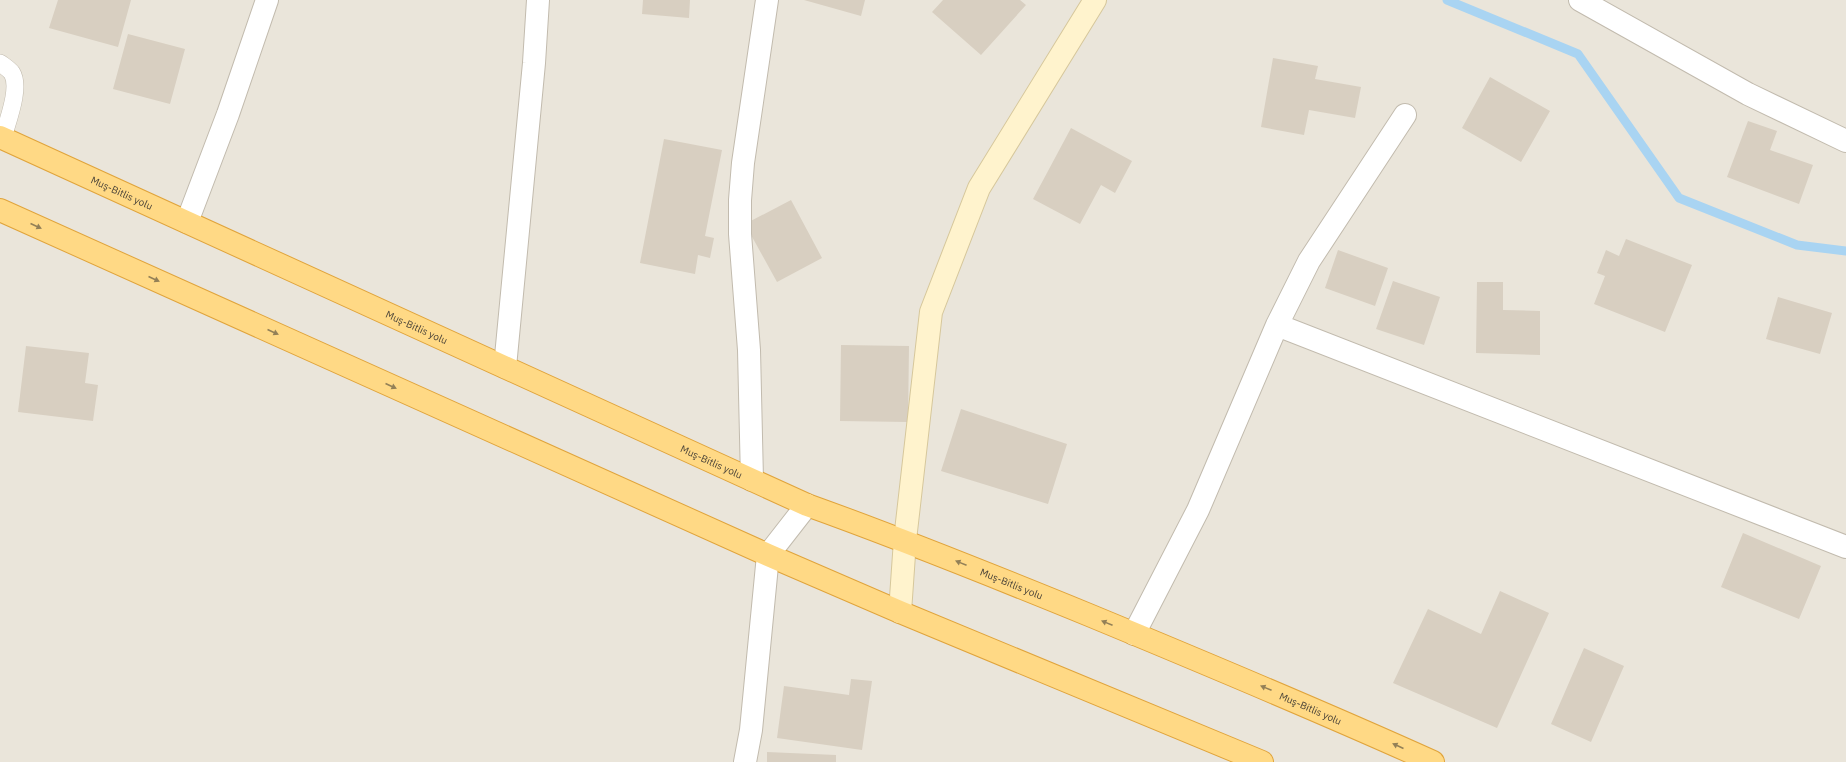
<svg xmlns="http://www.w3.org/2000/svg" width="1846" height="762" viewBox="0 0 1846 762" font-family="'IBM Plex Sans',sans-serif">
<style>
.residential{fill:#eae5da}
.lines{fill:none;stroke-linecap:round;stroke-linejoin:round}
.stream{stroke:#a9d4f2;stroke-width:9}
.building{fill:#d8cfc1}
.service-casing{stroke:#c2bbae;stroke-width:18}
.minor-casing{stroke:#c2bbae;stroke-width:24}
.tertiary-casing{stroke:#c2bbae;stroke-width:24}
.secondary-casing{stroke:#d6c79b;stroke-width:24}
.trunk-casing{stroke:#e0a43c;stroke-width:24}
.service{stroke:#fff;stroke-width:17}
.minor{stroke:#fff;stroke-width:22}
.tertiary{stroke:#fff;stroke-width:22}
.secondary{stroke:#fff3cd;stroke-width:22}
.trunk{stroke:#ffd985;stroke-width:22}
.oneway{fill:#938057}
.labels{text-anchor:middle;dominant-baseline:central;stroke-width:4;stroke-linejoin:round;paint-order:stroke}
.street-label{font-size:10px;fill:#4b4439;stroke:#fff}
</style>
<rect width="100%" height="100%" fill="#f6f3ec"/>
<path class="residential" d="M0,0h1846v762h-1846z"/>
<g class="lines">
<path class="stream" d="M1447,0l131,54 101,144 118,47 49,6"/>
</g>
<path class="building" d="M58,0h73l-13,47 -69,-19z
M643,0h47l-1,18 -47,-4z
M804,0h61l-4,16z
M943,0h77l6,5 -45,50 -49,-43z
M128,34l57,15 -15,55 -57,-15z
M1273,58l45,8 -3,13 46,8 -6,31 -46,-8 -5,25 -43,-8z
M1490,77l60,34 -29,51 -59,-34z
M1748,121l29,10 -7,19 43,15 -14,39 -72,-27z
M1071,128l61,33 -17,32 -14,-8 -21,39 -47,-25z
M664,139l58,11 -17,86 9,2 -4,20 -12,-3 -3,19 -55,-11z
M791,200l31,58 -45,24 -32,-58z
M1626,239l66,26 -27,67 -71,-28 11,-28 -8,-3 9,-23 13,6z
M1338,250l50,18 -13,38 -50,-18z
M1393,281l47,16 -16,48 -48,-16z
M1477,282h26v28l37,1v44l-64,-2z
M1778,297l54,16 -12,41 -54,-15z
M841,345l68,1 -1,76 -68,-1z
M26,346l63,7 -4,30 13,2 -5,36 -75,-9z
M961,409l106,35 -19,60 -107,-33z
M1743,533l78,33 -22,53 -78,-32z
M1500,591l49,22 -52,115 -104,-45 35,-74 53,25z
M1584,648l40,18 -33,76 -40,-18z
M851,679l21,2 -10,69 -85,-12 7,-52 65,9z
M767,752l69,3v7h-69z"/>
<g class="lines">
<g class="service-casing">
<path id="service" d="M0,63c4,3 9,6 12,10 9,15 -5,49 -9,65"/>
</g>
<g class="minor-casing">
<path id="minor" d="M187,222l41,-108 39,-114
M1277,325l569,222
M505,367l29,-304 4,-63
M752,480l-3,-130 -9,-116v-34l3,-37 24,-163
M1134,634l64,-124 79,-185 32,-64 96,-146"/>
</g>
<g class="tertiary-casing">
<path id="tertiary" d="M1580,0l168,94 98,47
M745,762l6,-32 17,-175 39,-50"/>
</g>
<g class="secondary-casing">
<path id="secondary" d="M900,612l5,-72 26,-228 48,-124 116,-188"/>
</g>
<g class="trunk-casing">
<g id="trunk">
<path id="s1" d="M0,137l807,368c95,34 189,72 282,110 116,48 231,96 344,147"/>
<path d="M0,210l768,345 132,57 362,150"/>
</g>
</g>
<use href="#service" class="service"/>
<use href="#minor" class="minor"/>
<use href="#tertiary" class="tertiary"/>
<use href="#secondary" class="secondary"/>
<use href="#trunk" class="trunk"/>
</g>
<defs><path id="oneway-solid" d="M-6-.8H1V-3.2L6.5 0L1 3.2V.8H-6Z"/></defs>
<g class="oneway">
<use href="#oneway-solid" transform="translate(36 226) rotate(24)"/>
<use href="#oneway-solid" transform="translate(154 279) rotate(24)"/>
<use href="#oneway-solid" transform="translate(273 332) rotate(24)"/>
<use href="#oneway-solid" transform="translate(391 386) rotate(24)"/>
<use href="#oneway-solid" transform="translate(961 563) rotate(-158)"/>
<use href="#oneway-solid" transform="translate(1107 623) rotate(-158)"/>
<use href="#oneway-solid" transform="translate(1266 688) rotate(-158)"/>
<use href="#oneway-solid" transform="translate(1398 746) rotate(-156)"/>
</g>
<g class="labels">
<g class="street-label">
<text stroke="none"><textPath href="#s1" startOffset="134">Muş-Bitlis yolu</textPath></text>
<text stroke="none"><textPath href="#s1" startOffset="458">Muş-Bitlis yolu</textPath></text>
<text stroke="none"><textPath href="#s1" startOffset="782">Muş-Bitlis yolu</textPath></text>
<text stroke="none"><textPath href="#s1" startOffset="1106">Muş-Bitlis yolu</textPath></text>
<text stroke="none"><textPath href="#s1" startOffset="1430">Muş-Bitlis yolu</textPath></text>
</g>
</g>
</svg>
